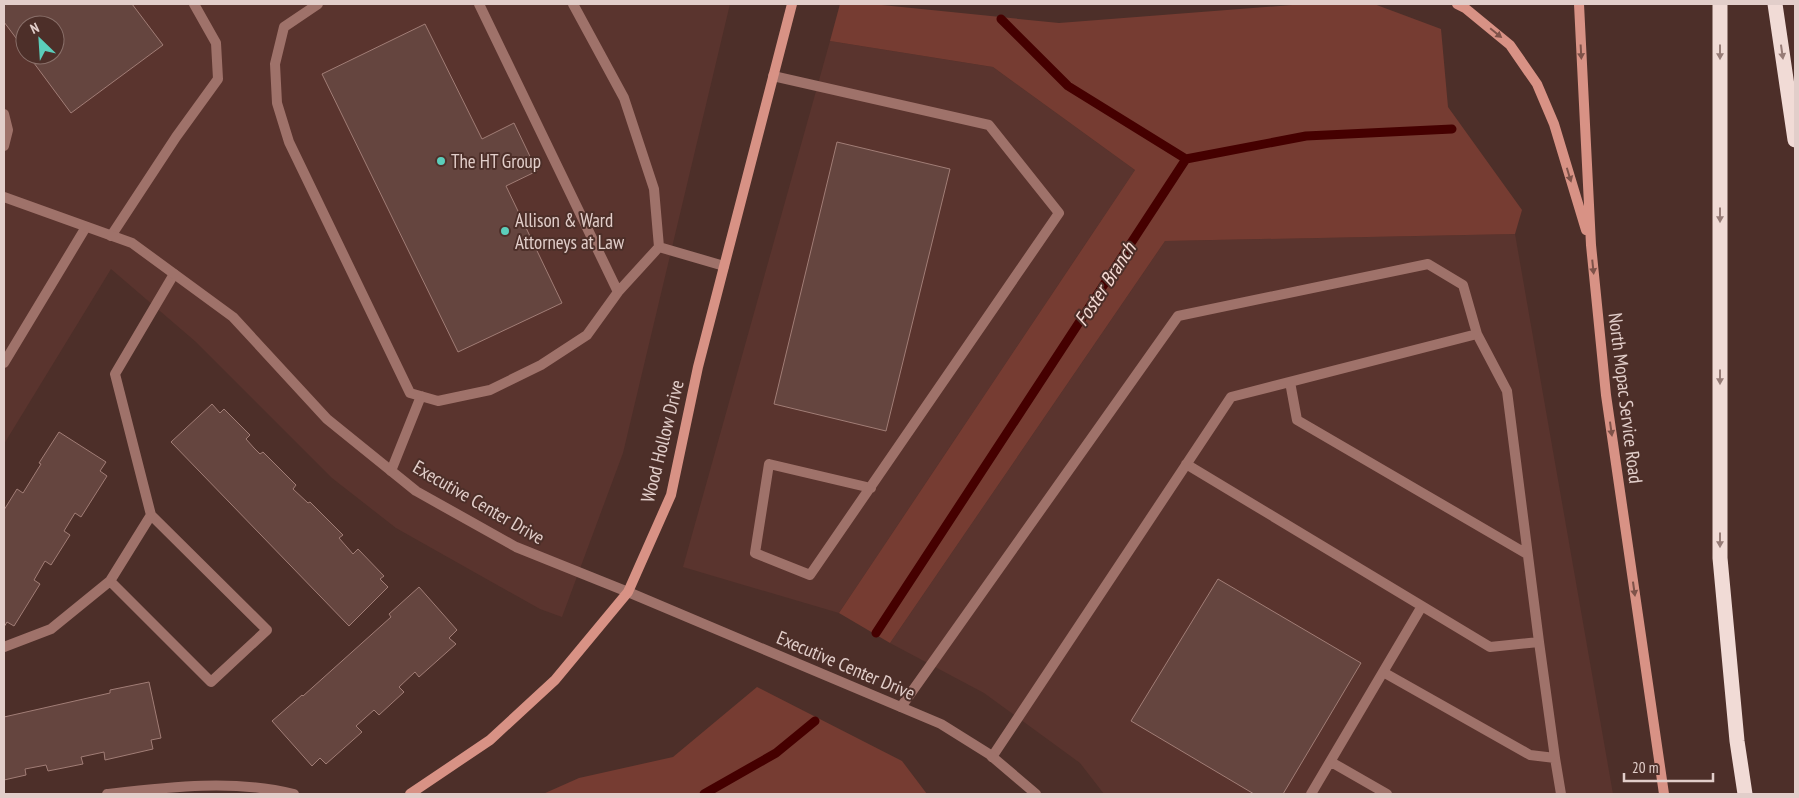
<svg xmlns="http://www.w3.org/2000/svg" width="1799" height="798" viewBox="0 0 1799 798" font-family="'PT Sans Narrow',sans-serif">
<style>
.built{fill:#5a342e;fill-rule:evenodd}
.green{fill:#763c32}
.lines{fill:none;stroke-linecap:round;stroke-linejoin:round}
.stream{stroke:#450000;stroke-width:9}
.building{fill:#65453f;stroke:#a17d76}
.lane{stroke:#9f726a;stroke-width:10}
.street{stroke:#9f726a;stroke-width:10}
.secondary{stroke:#d89285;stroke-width:10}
.highway{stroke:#f1dbd6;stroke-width:15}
.oneway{fill:#7e5249}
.oneway2{fill:#977c77}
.poi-dot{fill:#5bcebb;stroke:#4d2f29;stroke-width:2}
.labels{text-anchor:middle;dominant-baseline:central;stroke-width:4;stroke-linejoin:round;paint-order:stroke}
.poi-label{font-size:19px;fill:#e2ceca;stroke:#4d2f29;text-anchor:start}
.street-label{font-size:19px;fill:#e2ceca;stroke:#4d2f29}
.water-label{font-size:20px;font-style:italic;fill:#f5dad4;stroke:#4d2f29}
</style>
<rect width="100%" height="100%" fill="#4d2f29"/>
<path class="built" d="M4,4h726l-107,449 -61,164 -22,-8 -144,-81 -64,-50 -136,-136 -85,-73 -107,175zM25,25h30v30h-30z
M830,41l163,26 142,103 -296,443 -156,-46z
M1515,234l98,560h-509l-24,-31 -96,-70 -94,-50 275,-402z"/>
<path class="green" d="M840,4h32l187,19 246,-19h69l67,25 7,78 74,103 -7,24 -350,7 -275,402 -51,-30 296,-443 -142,-103 -163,-26z
M757,687l145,74 25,33h-384l36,-16 94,-21z"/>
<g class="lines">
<path class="stream" d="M1001,19l67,67 118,73
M876,633l310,-474 120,-23 146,-7
M704,794l72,-41 39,-32"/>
</g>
<path class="building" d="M4,4h128l31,41 -92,68 -43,-58h27v-30h-30v25l-21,-28z
M425,24l57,115 32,-16 23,48 -31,15 56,117 -104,49 -136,-278z
M837,142l113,27 -64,262 -112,-27z
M212,404l8,9 4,-4 26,26 -4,4 8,9 6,6 3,-2 33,33 -3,4 15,14 2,-1 33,33 -4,3 14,16 5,-5 26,27 -4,3 8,8 -39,39 -178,-184z
M59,432l47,30 -6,9 7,5 -26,41 -6,-4 -11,18 6,4 -19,30 -6,-4 -11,19 6,4 -26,42 -7,-4 -3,5v-117l13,-21 6,4 18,-29 -2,-1z
M1218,579l143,84 -78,131h-29l-123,-73z
M419,587l38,43 -8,8 7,6 -37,33 -4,-5 -16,15 5,5 -25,23 -5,-5 -18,16 6,6 -36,32 -6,-6 -8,8 -40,-45 30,-26 1,1 88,-79 -2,-3z
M149,682l12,56 -10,2 2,9 -48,11 -1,-8 -23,5 2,7 -35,7 -2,-6 -21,4 1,6 -22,5v-63l106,-24v-3z"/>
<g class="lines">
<path class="lane" d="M318,4l-34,23 -9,37 2,39 12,39 121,251 28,8 52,-11 51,-25 46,-30 31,-43
M479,4l139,288 41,-45
M573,4l51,94 30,91 5,58 65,19
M773,76l216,49 70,88 -249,362 -55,-22 14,-89 102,24
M4,114l4,16 -4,16
M111,236l65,-99 42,-58 -2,-36 -22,-39
M4,363l82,-136
M1290,382l7,38 230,134
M1186,464l304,183 49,-5 -32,-251 -30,-57
M391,471l30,-75
M110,581l41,-66
M4,647l47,-18 59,-48 101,101 56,-52 -116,-115 -36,-141 59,-100
M1383,672l147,83 25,3 -16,-116
M901,707l277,-391 250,-52 35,21 14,49 -246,63 -239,360
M1555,758l6,36
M1331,762l56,32
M107,794c61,-7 127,-15 187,0
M1311,794l111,-188"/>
<path class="street" d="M4,197l128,46 101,74 94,102 89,72 100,56 112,45 313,132 48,30 47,40"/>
<path class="secondary" d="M1457,4l8,4 45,37 27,39 17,40 32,106
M1579,4l12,241 15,150 58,399
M410,794l80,-54 65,-60 73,-88 43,-97 27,-128 94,-363"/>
<path class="highway" d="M1720,4v554l17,183 8,53
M1775,4l20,136"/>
</g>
<defs><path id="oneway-solid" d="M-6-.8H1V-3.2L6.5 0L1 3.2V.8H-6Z" transform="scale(1.25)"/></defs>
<g class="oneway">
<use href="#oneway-solid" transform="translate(1496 33) rotate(39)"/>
<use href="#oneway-solid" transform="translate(1581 52) rotate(87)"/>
<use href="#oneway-solid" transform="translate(1569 175) rotate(73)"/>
<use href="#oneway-solid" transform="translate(1593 267) rotate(84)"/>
<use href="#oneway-solid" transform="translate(1611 429) rotate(82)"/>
<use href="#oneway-solid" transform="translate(1634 589) rotate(82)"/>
</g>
<g class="oneway2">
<use href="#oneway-solid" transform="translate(1720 52) rotate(90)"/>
<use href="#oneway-solid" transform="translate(1782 52) rotate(82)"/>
<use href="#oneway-solid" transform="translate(1720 215) rotate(90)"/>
<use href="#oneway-solid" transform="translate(1720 377) rotate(90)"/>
<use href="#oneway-solid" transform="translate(1720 540) rotate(90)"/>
</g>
<g class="poi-dot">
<circle cx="441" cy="161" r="5"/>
<circle cx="505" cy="231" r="5"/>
</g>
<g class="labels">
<g class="poi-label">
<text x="451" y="161">The HT Group</text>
<text x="515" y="220">Allison &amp; Ward<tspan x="515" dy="22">Attorneys at Law</tspan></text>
</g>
<g class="street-label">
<text transform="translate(1626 398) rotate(83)">North Mopac Service Road</text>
<text transform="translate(662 441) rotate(-76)">Wood Hollow Drive</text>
<text transform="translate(479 502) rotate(30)">Executive Center Drive</text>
<text transform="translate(846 665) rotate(23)">Executive Center Drive</text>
</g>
<g class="water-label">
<text transform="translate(1105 284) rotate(-57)">Foster Branch</text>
</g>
</g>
<rect width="1799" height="798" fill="none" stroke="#e2ceca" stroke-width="10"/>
<g transform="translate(40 40) rotate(335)"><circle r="24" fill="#4d2f29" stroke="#896f69"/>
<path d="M0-4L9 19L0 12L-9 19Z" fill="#5bcebb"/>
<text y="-8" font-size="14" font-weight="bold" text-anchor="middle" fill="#e2ceca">N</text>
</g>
<path d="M1624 773v8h89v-8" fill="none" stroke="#e2ceca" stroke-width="2.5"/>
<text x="1632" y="773" font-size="15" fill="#e2ceca" stroke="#4d2f29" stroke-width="4" paint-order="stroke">20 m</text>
</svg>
